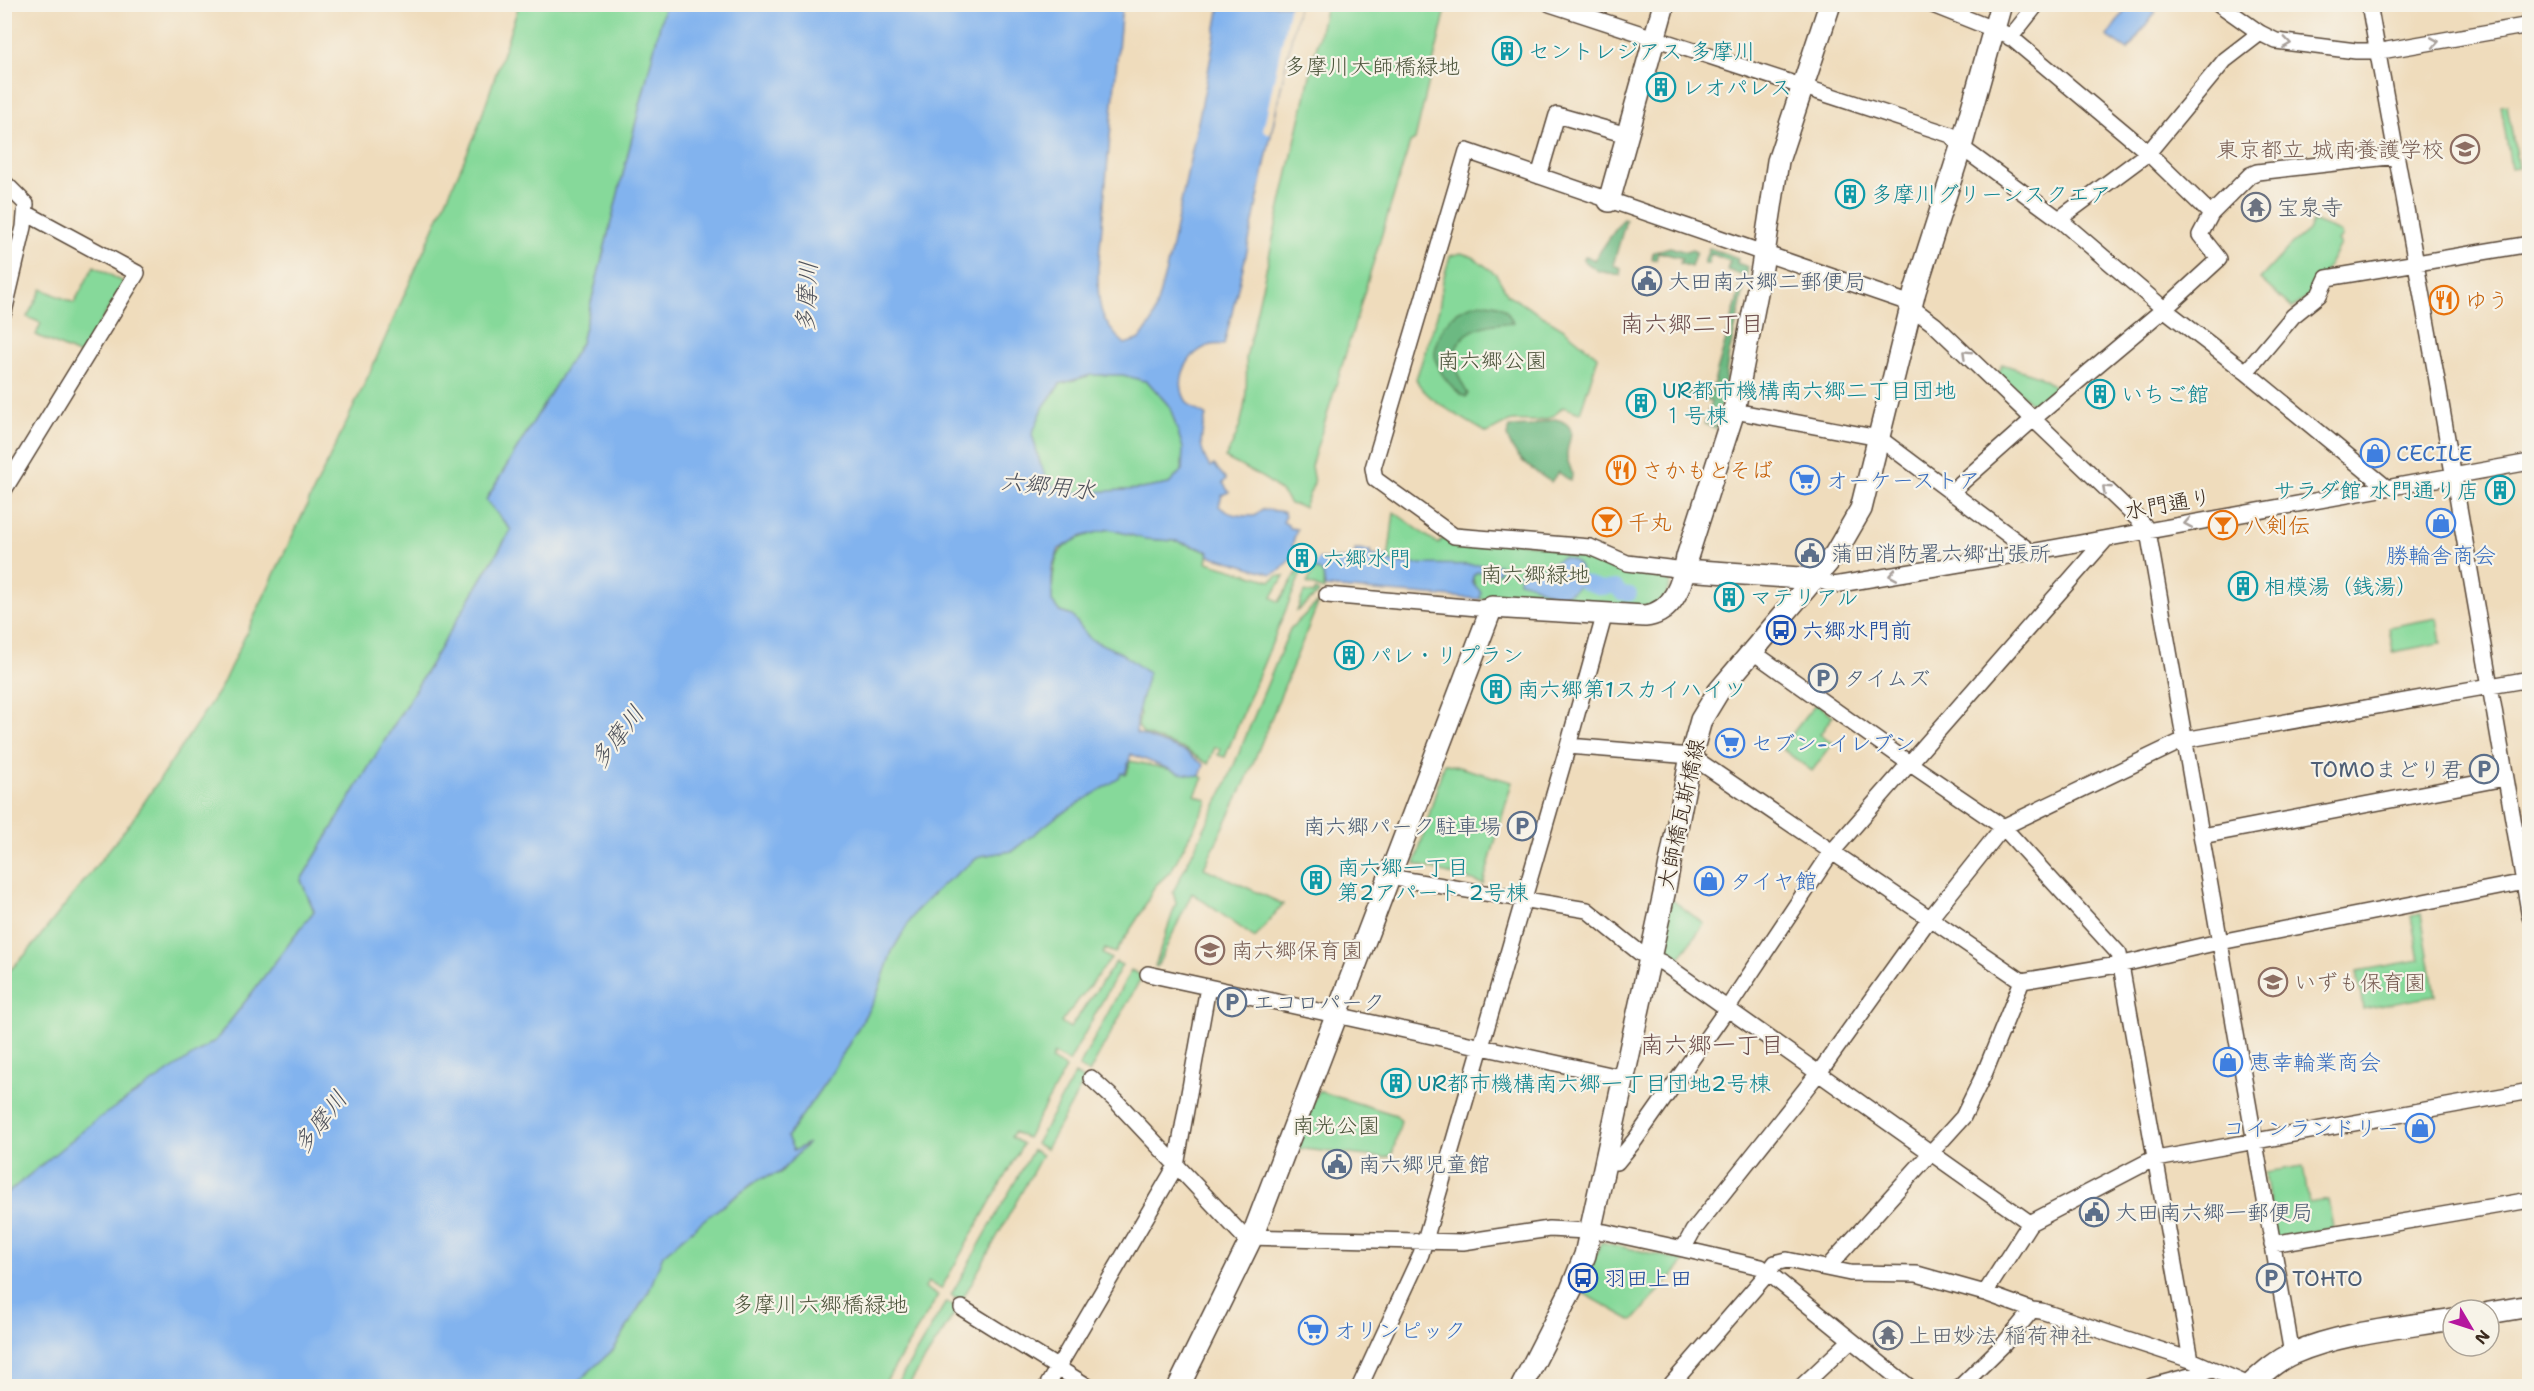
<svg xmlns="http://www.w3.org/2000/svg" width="2534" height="1391" viewBox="0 0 2534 1391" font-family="'Shantell Sans','Klee One',sans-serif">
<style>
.green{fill:#86d99a;stroke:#60825c;stroke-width:1.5}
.forest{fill:#6cb982;stroke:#547250;stroke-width:1.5}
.water{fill:#82b3ee;stroke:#5e6e86;stroke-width:1.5;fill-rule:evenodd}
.pier{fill:#efdcbc}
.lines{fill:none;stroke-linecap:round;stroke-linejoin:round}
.canal{stroke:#82b3ee;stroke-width:14}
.street-casing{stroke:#564536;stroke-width:18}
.secondary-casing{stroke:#564536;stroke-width:24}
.street{stroke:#fff;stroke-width:15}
.secondary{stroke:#fff;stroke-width:21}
.oneway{stroke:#a79f9a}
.labels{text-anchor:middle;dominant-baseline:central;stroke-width:4.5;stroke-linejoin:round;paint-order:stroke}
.culture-label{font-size:22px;fill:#0d838f;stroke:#f7f3e8;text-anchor:start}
.park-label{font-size:22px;fill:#4e563d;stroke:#f7f3e8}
.education-label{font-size:22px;fill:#785e54;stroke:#f7f3e8;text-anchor:start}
.worship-label{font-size:22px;fill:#5b616d;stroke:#f7f3e8;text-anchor:start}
.service-label{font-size:22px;fill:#4e5e75;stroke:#f7f3e8;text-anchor:start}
.food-label{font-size:22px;fill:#c56008;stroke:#f7f3e8;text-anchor:start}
.shop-label{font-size:22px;fill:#366cbe;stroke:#f7f3e8;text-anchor:start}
.street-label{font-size:22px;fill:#3b2a1e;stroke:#f7f3e8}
.transit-label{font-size:22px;fill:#164399;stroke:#f7f3e8;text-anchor:start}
.water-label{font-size:24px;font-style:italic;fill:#50535c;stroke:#f7f3e8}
.neighbourhood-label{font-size:24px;fill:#6f504e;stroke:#f7f3e8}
</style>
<rect width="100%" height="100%" fill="#f7f3e8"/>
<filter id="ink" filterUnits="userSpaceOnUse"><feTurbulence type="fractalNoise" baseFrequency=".0167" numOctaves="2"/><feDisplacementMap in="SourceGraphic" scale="12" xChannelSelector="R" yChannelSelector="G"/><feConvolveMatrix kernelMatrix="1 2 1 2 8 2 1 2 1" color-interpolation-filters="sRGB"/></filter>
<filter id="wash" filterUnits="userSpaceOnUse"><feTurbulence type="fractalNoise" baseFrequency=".008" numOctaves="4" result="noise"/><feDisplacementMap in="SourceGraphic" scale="24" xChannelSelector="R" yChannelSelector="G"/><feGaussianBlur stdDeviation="1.35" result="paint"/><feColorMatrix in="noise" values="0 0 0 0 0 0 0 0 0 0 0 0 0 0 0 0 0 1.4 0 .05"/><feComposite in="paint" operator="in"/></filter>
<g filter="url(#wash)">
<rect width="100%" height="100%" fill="#efdcbc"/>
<path class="green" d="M519,5h146l-84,338 -95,157 25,30 -210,350 13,31 -98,129 -168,120 -43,35v-220l22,-22 104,-131 89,-133 152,-321 104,-235z
M1326,5h121l-32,135 -5,3c-34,108 -65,216 -99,323l3,17 -10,24 -14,-3c-12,-23 -43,-34 -65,-46 20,-34 23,-61 21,-100z
M2507,105l11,62 -7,1 -10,-62z
M2312,221l28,11 2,4 -4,5 2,3 -26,48 -22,16 -32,-29 30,-33 18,-15z
M1461,253l12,4 23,17 12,21 56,34 34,28 -18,56 -17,-6c-18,20 -28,12 -50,14 -8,1 -19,9 -26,12 -20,-13 -63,-33 -71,-54l23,-70 4,-29 7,-24z
M94,266l31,17 -45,72 -44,-20 5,-12 -14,-6 15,-28 32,14z
M2002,364l36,12 18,11 -19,16h-6l-32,-29z
M1091,375h32l25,7 22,25 13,41 -1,23 -13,13 -27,5 -71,4 -22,-9 -9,-21 -8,-29 12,-28 16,-22z
M1394,512l44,32 11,-12 148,22 12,14 7,2 57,6 -11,29 -50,4 -132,-10c1,-9 -8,-14 -7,-23l4,-4 22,1 -111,-12z
M1109,529l36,10 32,2 32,11 -2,10 64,19 6,-5h7l-12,21 7,5 19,-31 3,2 -76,184 -7,-2 2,-6 -5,-2 -7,17 -22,-14 -43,-16 -5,-8 2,-12 -19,-61 -31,-14 -18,-23 -12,-4 -8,-10c1,-54 4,-59 57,-73z
M1315,568l8,5 1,17 -17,-7z
M1316,590l3,3 -22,18 7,-19 9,2z
M1319,601l-72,177 -43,90 79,36 -28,34 -63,-45 -35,74 -2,-1 21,-63 -3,-11 52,-105 65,-158z
M2437,618l4,25 -48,9 -4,-25z
M1816,703l17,13 -13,18 13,9 -21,28 -31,-23z
M1130,761l70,15 3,2 -8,17 12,5v3l-36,68 -16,15 -14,27 -26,40 -10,-4 -2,5 8,5 -50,63 9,6 46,-66 6,3 -53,97 -15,-8 -3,6 15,8 -39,70 -13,-6 -3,5 12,7 -82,145 -13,-7 -3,6 13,8 -55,90h-310l41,-37 35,-58 13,-36 44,-37 54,-39 20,-6 25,-28 -11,6 -7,-14 46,-66 43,-74 16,-46 23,-39 26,-26 39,-30 32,-5 44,-34 66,-44 5,1z
M1444,763l68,19 -29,102 -68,-20z
M1671,899l33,25 -31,42c-20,-16 -7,-45 -2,-67z
M2421,914l14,82 -72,13 -6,-38 62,-11 -8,-44z
M1131,970l11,6 -53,97 -10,-6z
M1075,1074l10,6 -39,69 -10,-5z
M1318,1091l78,24 5,6 -9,34 -6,3 -91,-10z
M1033,1150l9,5 -81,147 -10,-7z
M2303,1166l6,37 19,-3 5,28 -58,10 -10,-66z
M1601,1242l84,19 -52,60 -52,-29z
M946,1302l12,6 -50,78h-12z"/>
<path class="forest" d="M1623,219l3,1 -13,45 8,3 -1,7 -22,-4 -15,-11 3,-4 8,4z
M1670,247l16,5 6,-2 4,2 -5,15 -11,-4 2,-5 -24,-6 -2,8 -4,-1 1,-7z
M1709,248l29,10 -1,5 11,4c-5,30 -12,58 -19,87 -5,25 -4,50 -13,74l-12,-4 7,-22 -33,-10 1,-4 31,8 34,-120 -17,-6 3,-9 -19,-7 -3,10 -4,-1z
M1481,303c18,0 25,3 32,20 -22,-1 -59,6 -58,36 0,13 7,25 13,35l-2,3c-12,-6 -26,-22 -30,-36 -5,-18 11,-45 27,-52 5,-3 12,-4 18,-6z
M1555,419c28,7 10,22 12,39 2,10 7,12 4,23l-13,-9 -7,10c-18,-12 -38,-24 -44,-46l3,-9 20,-1z"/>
<path class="water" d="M665,5h457l-24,264c0,34 0,52 27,75l15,-5 12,-17 18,-67 36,-171 14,-79h78l-51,246 -23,94c-36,-5 -57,43 -31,63 4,3 9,5 13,7 -5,22 -9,32 4,52l4,-2 12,14 -3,4 6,9 -7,3 -3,11c10,10 22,10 36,10l7,-7 22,3 1,6 -2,4 5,3 1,3 8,1 -5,16 8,6 -3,10 -8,-1 -8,10 -9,4 -64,-19 1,-4 -32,-10 -32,-2 -36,-10 -29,8 -21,12 -7,19v34l8,10 12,4 18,23 31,14 27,20 -10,39 -2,21 50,19 18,13 -4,11 -21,-3 -48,-19 -6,20 -3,-1 -4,6 -62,38 -44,34 -32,5 -39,30 -26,26 -23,39 -16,46 -43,74 -46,66 7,14 14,-8 -29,30 -20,6 -53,39 -43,37 -14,36 -35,58 -41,37h-568v-191l91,-75 120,-80 98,-129 -13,-31 210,-350 -25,-30 95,-157zM1091,375h32l25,7 22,25 13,41 -1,22 -13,14 -27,5 -70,4 -23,-9 -9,-21 -8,-29 12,-28 16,-22z
M2129,5h15l11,7 -27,38 -21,-14z
M1355,550l16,1 -1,4 19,2 -1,4 14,3 98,1 -1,8 -22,-1 -4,4 -1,6 9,10 -1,7 -155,-12 -2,-14 -19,-11 3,-6 13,3h34z
M1563,557c15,3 20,11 20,25 -26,28 -36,4 -64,-1l1,-11h20z"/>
<path class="pier" d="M1290,5h8l-28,130 -7,-5z
M1308,553l11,4 -5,13 -11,-5z"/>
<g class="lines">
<path class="canal" d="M1583,582l18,6 15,-1 5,6 9,1"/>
</g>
</g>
<g filter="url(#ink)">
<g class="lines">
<g class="street-casing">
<path id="street" d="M1550,4l401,131 10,12 98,72 105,90 82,63 141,116
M1930,4l78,31 136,114 67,65 39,-39 7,-3 140,-16
M2219,4l41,29 16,8 80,10 31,-1 143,-25
M2369,4l66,365 95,548
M2010,38l27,-34
M1539,176l18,-61 70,20
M4,182l22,22 -2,23 -20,85
M2059,219l89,-66 77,-93 35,-27
M2246,372l47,-56 26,-21 8,-17 203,-34
M1734,411l145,27 152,114
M4,490l133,-217 -111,-60
M1951,492l88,-78 131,-110 49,-45 -19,-24 11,-21
M1685,570l-58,-7 -37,-16 -136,-11 -79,-57 -2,-11 94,-317 436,150 32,24 209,200 5,12 143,817
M1815,579l19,6 197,-33 499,-90
M1327,595l151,13 14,-1
M1605,613l-37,133 123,10 331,225 101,-17 87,-20 320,-63
M1753,652l156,111 94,64 116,127 72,406
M2202,836l303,-58
M1389,877l198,33 53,43 23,10 367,260
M1148,974l60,13
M1091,1078l25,23 128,136 219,5 86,-13 56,3 78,17 78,18 147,119
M1605,1162h12l18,-22 92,-131 104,-156 275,-314
M2272,1244l258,-44
M1683,1249l10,-18 130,-164 101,-141 79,-99 181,-87 346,-61
M1827,1268l136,-151 22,-45 37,-91
M1985,1293l45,-70 121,-63 379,-69
M962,1308l125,78
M1047,1386l129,-220 32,-179 416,91
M1360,1386l61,-132 147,-508
M1670,1386l98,-113 7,-10 12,-3 63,13 67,1 68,19 47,17 9,1 150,49 60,26
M1802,1386l49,-46
M1961,1386l43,-42 28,-34
M2152,1386l61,-16"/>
</g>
<g class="secondary-casing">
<path id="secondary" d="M1609,201l55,-197
M1685,570l130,9
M2489,1313l41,-7
M1179,1386l73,-149 240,-630 153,9c29,-3 38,-34 42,-59l47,-146 28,-144 16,-106 52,-157
M1522,1386l49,-96 14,-35 79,-361 27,-138 10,-36 17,-28 117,-138 26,-45 54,-218 46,-144 40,-143
M2249,1386c13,-12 28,-26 45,-33 49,-21 107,-25 159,-34"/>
</g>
<use href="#street" class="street"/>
<use href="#secondary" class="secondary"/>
</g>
<defs><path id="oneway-chevron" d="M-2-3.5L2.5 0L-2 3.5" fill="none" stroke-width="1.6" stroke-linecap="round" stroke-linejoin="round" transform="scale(1.5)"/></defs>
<g class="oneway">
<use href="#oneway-chevron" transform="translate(2435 42) rotate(-10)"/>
<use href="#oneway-chevron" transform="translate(2287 43) rotate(8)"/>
<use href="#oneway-chevron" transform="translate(1966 354) rotate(-136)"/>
<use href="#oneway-chevron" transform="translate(2106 489) rotate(-137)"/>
<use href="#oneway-chevron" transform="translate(2188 523) rotate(170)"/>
<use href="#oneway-chevron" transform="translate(1893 575) rotate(170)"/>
</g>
</g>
<defs>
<g id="building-ring" transform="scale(1.5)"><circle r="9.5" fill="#f7f3e8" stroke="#0f9aa8" stroke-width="1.5"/><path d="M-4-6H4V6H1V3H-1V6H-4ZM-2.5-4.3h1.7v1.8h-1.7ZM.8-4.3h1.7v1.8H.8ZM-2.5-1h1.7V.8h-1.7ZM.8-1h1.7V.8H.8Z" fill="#0f9aa8"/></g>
<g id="school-ring" transform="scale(1.5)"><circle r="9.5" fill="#f7f3e8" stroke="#8d6e63" stroke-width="1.5"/><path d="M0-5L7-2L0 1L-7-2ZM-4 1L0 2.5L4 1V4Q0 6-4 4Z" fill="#8d6e63"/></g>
<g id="temple-ring" transform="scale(1.5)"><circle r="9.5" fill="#f7f3e8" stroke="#6b7280" stroke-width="1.5"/><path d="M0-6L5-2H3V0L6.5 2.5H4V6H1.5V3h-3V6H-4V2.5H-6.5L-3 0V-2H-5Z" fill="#6b7280"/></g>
<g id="civic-ring" transform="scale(1.5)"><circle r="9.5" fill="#f7f3e8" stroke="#5c6f8a" stroke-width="1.5"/><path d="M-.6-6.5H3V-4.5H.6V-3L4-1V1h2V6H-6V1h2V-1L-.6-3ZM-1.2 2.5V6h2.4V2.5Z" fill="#5c6f8a"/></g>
<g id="restaurant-ring" transform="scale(1.5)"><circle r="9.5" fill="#f7f3e8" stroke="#e8710a" stroke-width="1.5"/><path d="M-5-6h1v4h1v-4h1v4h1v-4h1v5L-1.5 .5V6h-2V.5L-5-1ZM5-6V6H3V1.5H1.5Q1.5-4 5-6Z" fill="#e8710a"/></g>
<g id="shop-ring" transform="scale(1.5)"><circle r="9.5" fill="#f7f3e8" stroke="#3f7fe0" stroke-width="1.5"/><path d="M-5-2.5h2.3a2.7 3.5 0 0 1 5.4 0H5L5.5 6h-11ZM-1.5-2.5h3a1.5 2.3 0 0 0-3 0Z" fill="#3f7fe0"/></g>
<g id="supermarket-ring" transform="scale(1.5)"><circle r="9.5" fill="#f7f3e8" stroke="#3f7fe0" stroke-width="1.5"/><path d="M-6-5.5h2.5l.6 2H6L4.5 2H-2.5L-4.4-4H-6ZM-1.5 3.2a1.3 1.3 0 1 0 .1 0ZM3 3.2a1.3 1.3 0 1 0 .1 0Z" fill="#3f7fe0"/></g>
<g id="bar-ring" transform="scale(1.5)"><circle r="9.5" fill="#f7f3e8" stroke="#e8710a" stroke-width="1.5"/><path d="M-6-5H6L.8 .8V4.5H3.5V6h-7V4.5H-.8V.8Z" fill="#e8710a"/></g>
<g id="bus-ring" transform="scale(1.5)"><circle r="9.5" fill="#f7f3e8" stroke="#1a4fb4" stroke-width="1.5"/><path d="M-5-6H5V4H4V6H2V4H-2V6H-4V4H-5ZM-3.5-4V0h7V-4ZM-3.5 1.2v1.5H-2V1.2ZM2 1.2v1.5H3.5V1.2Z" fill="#1a4fb4"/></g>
<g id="parking-ring" transform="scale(1.5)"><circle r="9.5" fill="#f7f3e8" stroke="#5c6f8a" stroke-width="1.5"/><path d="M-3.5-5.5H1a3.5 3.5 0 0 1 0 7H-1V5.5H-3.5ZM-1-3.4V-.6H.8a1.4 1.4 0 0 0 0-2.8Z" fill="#5c6f8a"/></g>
</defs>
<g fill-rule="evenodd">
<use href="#building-ring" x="1507" y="51"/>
<use href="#building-ring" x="1661" y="87"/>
<use href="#school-ring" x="2465" y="149"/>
<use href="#building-ring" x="1850" y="194"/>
<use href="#temple-ring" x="2256" y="207"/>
<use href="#civic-ring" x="1647" y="281"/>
<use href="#restaurant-ring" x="2444" y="300"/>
<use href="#building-ring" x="2100" y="394"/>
<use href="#building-ring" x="1641" y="403"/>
<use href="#shop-ring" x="2375" y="453"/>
<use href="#restaurant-ring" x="1621" y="470"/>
<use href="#supermarket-ring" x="1805" y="480"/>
<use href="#building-ring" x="2500" y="490"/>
<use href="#bar-ring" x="1607" y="522"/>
<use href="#shop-ring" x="2441" y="523"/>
<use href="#bar-ring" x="2223" y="525"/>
<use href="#civic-ring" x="1810" y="553"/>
<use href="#building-ring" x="1302" y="558"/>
<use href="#building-ring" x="2243" y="586"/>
<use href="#building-ring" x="1729" y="597"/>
<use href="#bus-ring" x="1781" y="630"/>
<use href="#building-ring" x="1349" y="655"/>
<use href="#parking-ring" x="1823" y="678"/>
<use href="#building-ring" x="1496" y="689"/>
<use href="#supermarket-ring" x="1730" y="743"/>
<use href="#parking-ring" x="2484" y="769"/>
<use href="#parking-ring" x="1522" y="826"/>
<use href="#building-ring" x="1316" y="880"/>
<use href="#shop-ring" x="1709" y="881"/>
<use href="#school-ring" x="1210" y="950"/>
<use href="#school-ring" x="2273" y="982"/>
<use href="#parking-ring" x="1232" y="1002"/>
<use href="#shop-ring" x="2228" y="1062"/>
<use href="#building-ring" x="1396" y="1083"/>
<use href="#shop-ring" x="2420" y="1128"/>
<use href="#civic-ring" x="1337" y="1164"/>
<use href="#civic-ring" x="2094" y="1212"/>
<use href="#bus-ring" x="1583" y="1278"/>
<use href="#parking-ring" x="2271" y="1278"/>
<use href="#supermarket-ring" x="1313" y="1330"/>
<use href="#temple-ring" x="1888" y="1335"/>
</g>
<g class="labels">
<g class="culture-label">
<text x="1528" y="51">セントレジアス 多摩川</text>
<text x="1682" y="87">レオパレス</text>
<text x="1871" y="194">多摩川グリーンスクエア</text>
<text x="1662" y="390">UR都市機構南六郷二丁目団地<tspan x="1662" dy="25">１号棟</tspan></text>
<text x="2121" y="394">いちご館</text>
<text x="2479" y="490" text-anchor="end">サラダ館 水門通り店</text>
<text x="1323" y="558">六郷水門</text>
<text x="2264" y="586">相模湯（銭湯）</text>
<text x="1750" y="597">マテリアル</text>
<text x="1370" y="655">パレ・リプラン</text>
<text x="1517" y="689">南六郷第1スカイハイツ</text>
<text x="1337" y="867">南六郷一丁目<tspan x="1337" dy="25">第2アパート 2号棟</tspan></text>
<text x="1417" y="1083">UR都市機構南六郷一丁目団地2号棟</text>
</g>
<g class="park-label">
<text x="1372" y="66">多摩川大師橋緑地</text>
<text x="1492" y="360">南六郷公園</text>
<text x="1535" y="574">南六郷緑地</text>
<text x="1336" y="1125">南光公園</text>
<text x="820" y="1304">多摩川六郷橋緑地</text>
</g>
<g class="education-label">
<text x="2444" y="149" text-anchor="end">東京都立 城南養護学校</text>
<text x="1231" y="950">南六郷保育園</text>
<text x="2294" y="982">いずも保育園</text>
</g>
<g class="worship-label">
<text x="2277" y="207">宝泉寺</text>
<text x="1909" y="1335">上田妙法 稲荷神社</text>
</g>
<g class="service-label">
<text x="1668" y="281">大田南六郷二郵便局</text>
<text x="1831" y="553">蒲田消防署六郷出張所</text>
<text x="1844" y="678">タイムズ</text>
<text x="2463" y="769" text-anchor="end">TOMOまどり君</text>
<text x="1501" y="826" text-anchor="end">南六郷パーク駐車場</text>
<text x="1253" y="1002">エコロパーク</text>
<text x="1358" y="1164">南六郷児童館</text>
<text x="2115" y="1212">大田南六郷一郵便局</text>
<text x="2292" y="1278">TOHTO</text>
</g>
<g class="food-label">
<text x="2465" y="300">ゆう</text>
<text x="1642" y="470">さかもとそば</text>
<text x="1628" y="522">千丸</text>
<text x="2244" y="525">八剣伝</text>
</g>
<g class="shop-label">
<text x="2396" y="453">CECILE</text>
<text x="1826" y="480">オーケーストア</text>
<text x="2441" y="555" text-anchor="middle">勝輪舎商会</text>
<text x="1751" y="743">セブン-イレブン</text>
<text x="1730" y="881">タイヤ館</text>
<text x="2249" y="1062">恵幸輪業商会</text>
<text x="2399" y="1128" text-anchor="end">コインランドリー</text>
<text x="1334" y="1330">オリンピック</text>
</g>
<g class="street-label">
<text transform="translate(2168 504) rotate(-10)">水門通り</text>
<text transform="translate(1681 814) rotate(-78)">大師橋瓦斯橋線</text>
</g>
<g class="transit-label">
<text x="1802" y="630">六郷水門前</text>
<text x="1604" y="1278">羽田上田</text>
</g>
<g class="water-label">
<text transform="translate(807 297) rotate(-87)">多摩川</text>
<text transform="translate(1048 486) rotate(6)">六郷用水</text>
<text transform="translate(617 737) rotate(-52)">多摩川</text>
<text transform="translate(320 1122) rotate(-52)">多摩川</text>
</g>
<g class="neighbourhood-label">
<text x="1692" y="324">南六郷二丁目</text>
<text x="1712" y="1045">南六郷一丁目</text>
</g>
</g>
<rect width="2534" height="1391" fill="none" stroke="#f7f3e8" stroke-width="24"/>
<g transform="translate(2471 1328) rotate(129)"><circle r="28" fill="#f7f3e8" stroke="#aca397" stroke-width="1.5"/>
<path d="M0-4.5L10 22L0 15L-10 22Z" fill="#b5179e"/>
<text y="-9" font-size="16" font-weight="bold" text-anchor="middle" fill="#3b2a1e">N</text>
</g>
</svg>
